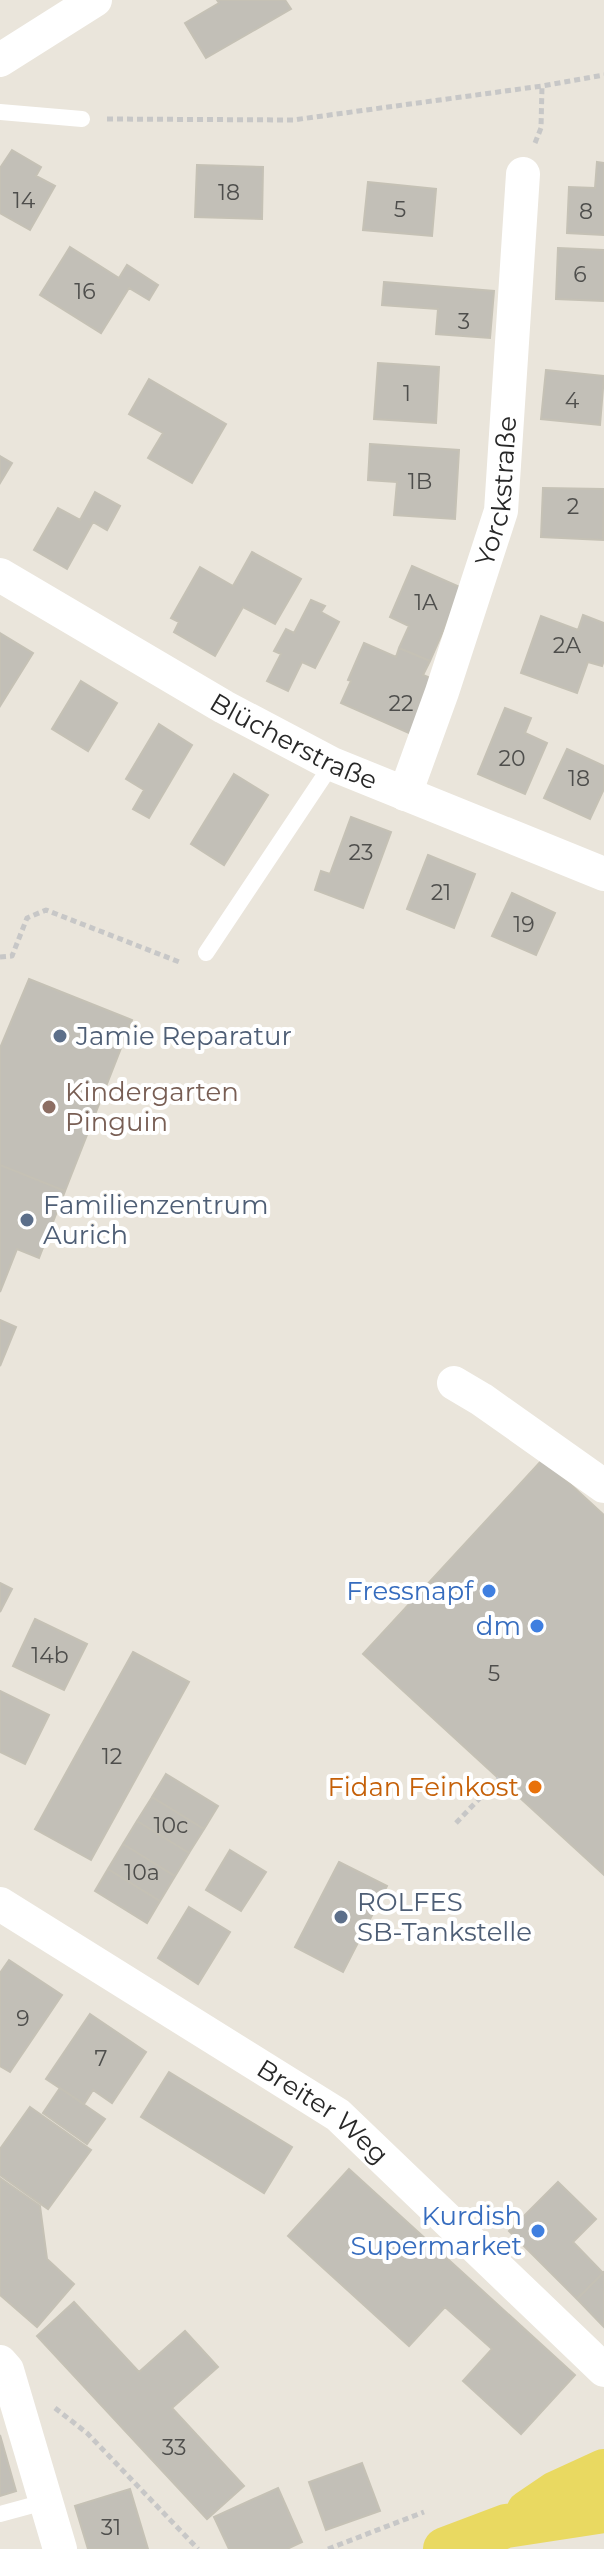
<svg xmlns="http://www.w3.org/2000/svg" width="604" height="2549" viewBox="0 0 604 2549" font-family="Montserrat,sans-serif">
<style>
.building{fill:#c2bfb7;stroke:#c5c1b5;stroke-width:2}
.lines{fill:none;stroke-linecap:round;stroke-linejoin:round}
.path{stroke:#c7c7c7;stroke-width:5;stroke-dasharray:6 4;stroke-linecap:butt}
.lane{stroke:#fff;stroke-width:16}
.street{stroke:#fff;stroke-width:34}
.primary{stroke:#e9d961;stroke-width:44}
.service-dot{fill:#5c6f8a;stroke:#fff;stroke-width:3}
.education-dot{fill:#8d6e63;stroke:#fff;stroke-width:3}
.shop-dot{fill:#3f7fe0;stroke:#fff;stroke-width:3}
.food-dot{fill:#e8710a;stroke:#fff;stroke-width:3}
.labels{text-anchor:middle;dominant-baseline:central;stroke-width:8;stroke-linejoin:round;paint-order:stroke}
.number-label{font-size:22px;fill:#4e4e4c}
.street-label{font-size:26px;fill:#282828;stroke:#fff}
.service-label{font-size:26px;fill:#4e5e75;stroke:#fff;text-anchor:start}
.education-label{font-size:26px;fill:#785e54;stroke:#fff;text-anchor:start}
.shop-label{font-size:26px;fill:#366cbe;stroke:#fff;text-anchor:end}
.food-label{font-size:26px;fill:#c56008;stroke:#fff;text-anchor:end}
</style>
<rect width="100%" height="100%" fill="#eae5db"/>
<path class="building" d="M217,0h68l6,9 -85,49 -21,-35 34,-20z
M12,150l29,17 -5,9 19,10 -25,44 -30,-17v-45z
M597,162l7,1v72l-37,-2 2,-46 26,1z
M197,165l66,2 -1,52 -67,-2z
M368,182l68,7 -4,47 -69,-6z
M70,247l49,31 8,-13 31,20 -9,15 -20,-12 -28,45 -61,-38z
M558,248l46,2v51l-48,-2z
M384,282l110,9 -4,47 -54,-4 2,-25 -56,-4z
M378,363l61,4 -3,56 -62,-4z
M546,370l58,6 -4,49 -59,-6z
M149,379l77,45 -34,59 -44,-25 15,-25 -34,-19z
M370,444l89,6 -4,69 -61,-4 3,-33 -29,-2z
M0,456l12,7 -12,20z
M543,488l61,1 -1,51 -62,-3z
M95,492l25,14 -13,24 -14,-8 -26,47 -33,-19 24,-42 22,12z
M252,552l49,27 -26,45 -32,-17 -28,49 -41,-24 5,-10 -8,-4 29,-51 33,19z
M412,566l50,22 -32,73 -31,-13 10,-22 -19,-9z
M311,600l14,6 -4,6 18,10 -24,46 -13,-6 -14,29 -21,-10 14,-27 -7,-3 12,-22 8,4z
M583,615l21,8v37l-2,6 -14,-4 -11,31 -56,-20 20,-57 37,14z
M0,633l33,20 -33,53z
M364,643l32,14 3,-9 31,13 -7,14 10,4 -22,55 -70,-31 10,-22 -3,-1z
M81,681l36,22 -29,48 -36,-22z
M505,708l26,10 -6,15 22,10 -22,51 -47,-20z
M159,724l33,21 -43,73 -16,-9 11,-19 -18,-11z
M567,749l37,17v23l-14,30 -46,-21z
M234,774l34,21 -44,70 -33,-21z
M351,817l40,15 -28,76 -48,-18 6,-19 9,3z
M428,855l47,19 -21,54 -47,-19z
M512,893l43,20 -19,42 -44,-19z
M29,979l103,41 -67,171 -65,-26v-117z
M0,1165l65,26 -26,67 -22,-9 -17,43z
M0,1320l16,7 -16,39z
M543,1459l61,56v360l-241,-221z
M0,1583l12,6 -12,23z
M35,1619l52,25 -23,46 -51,-24z
M133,1652l56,30 -98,178 -56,-31z
M0,1691l49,24 -24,49 -25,-12z
M166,1774l52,32 -14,23 -52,-32z
M152,1797l52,32 -15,24 -52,-32z
M137,1821l52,32 -14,23 -52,-32z
M123,1844l52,32 -15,25 -52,-32z
M230,1850l36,22 -25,39 -35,-21z
M339,1862l48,24 -44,86 -48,-25z
M108,1869l52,32 -13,22 -52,-32z
M189,1907l41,25 -32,52 -40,-26z
M9,1960l53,35 -52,77 -10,-6v-93z
M90,2014l56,38 -34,51 -19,-13 -9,14 -38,-25z
M169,2072l123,75 -28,46 -123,-76z
M60,2088l45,31 -18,25 -44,-31z
M30,2107l61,43 -43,59 -48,-34v-26z
M349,2169l226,206 -54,59 -58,-53 29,-32 -47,-42 -36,39 -121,-110z
M0,2178l40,28 7,53 27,25 -37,43 -37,-32z
M558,2182l38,37 -23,23 30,31 -26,26 -68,-68z
M604,2272v55l-27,-28z
M74,2302l65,70 46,-41 33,36 -46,41 72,78 -37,33 -170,-183z
M0,2435l16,56 -16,5z
M362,2463l18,48 -54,19 -17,-48z
M278,2488l24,54 -15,7h-58l-15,-32z
M130,2489l18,60h-60l-13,-43z"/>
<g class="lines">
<path class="path" d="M107,119l186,1 249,-34 62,-11
M535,143l6,-15 1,-42
M0,957l12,-1 15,-38 19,-8 136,53
M456,1823l43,-45
M55,2408l32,25 111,116
M328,2549l96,-37"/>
<path class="lane" d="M0,112l82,7
M206,953l126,-189
M0,2514l48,-13"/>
<g class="street">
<path d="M0,60l95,-60"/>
<path id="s1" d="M0,575l224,132 108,57 272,110"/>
<path id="s2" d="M405,794l37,-102 59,-181 22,-337"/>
<path d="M454,1383l27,16 123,87"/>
<path id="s3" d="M0,1904l338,211 266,255"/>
<path d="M0,2362l7,8 53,179"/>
</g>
<path class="primary" d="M528,2512l28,-19 48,-22
M445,2549l61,-23 98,-15"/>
</g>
<g class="service-dot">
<circle cx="60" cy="1036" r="8"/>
<circle cx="27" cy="1220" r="8"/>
<circle cx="341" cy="1917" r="8"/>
</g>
<circle class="education-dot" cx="49" cy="1107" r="8"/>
<g class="shop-dot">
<circle cx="489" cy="1591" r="8"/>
<circle cx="537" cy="1626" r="8"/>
<circle cx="538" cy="2231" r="8"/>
</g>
<circle class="food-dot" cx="535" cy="1787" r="8"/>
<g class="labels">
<g class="number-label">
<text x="229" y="192">18</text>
<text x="24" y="200">14</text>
<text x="400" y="209">5</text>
<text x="586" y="211">8</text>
<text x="580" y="274">6</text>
<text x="85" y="291">16</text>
<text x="464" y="321">3</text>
<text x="407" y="393">1</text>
<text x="572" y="400">4</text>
<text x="420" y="481">1B</text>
<text x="573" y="506">2</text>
<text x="426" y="602">1A</text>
<text x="567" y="645">2A</text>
<text x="401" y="703">22</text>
<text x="512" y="758">20</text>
<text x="579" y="778">18</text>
<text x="361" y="852">23</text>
<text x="441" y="892">21</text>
<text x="524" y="924">19</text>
<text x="50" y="1655">14b</text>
<text x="494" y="1673">5</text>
<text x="112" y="1756">12</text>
<text x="171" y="1825">10c</text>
<text x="142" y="1872">10a</text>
<text x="23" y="2018">9</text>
<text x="101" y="2058">7</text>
<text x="174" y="2447">33</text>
<text x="111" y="2527">31</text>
</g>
<g class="street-label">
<text stroke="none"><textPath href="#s2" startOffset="318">Yorckstraße</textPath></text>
<text stroke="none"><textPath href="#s1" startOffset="338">Blücherstraße</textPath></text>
<text stroke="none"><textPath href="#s3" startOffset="384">Breiter Weg</textPath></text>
</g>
<g class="service-label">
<text x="76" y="1036">Jamie Reparatur</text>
<text x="43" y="1205">Familienzentrum<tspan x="43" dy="30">Aurich</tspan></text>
<text x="357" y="1902">ROLFES<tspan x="357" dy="30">SB-Tankstelle</tspan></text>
</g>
<g class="education-label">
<text x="65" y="1092">Kindergarten<tspan x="65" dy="30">Pinguin</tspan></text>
</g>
<g class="shop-label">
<text x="473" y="1591">Fressnapf</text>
<text x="521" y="1626">dm</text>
<text x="522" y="2216">Kurdish<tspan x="522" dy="30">Supermarket</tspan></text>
</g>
<g class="food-label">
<text x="519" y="1787">Fidan Feinkost</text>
</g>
</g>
</svg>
